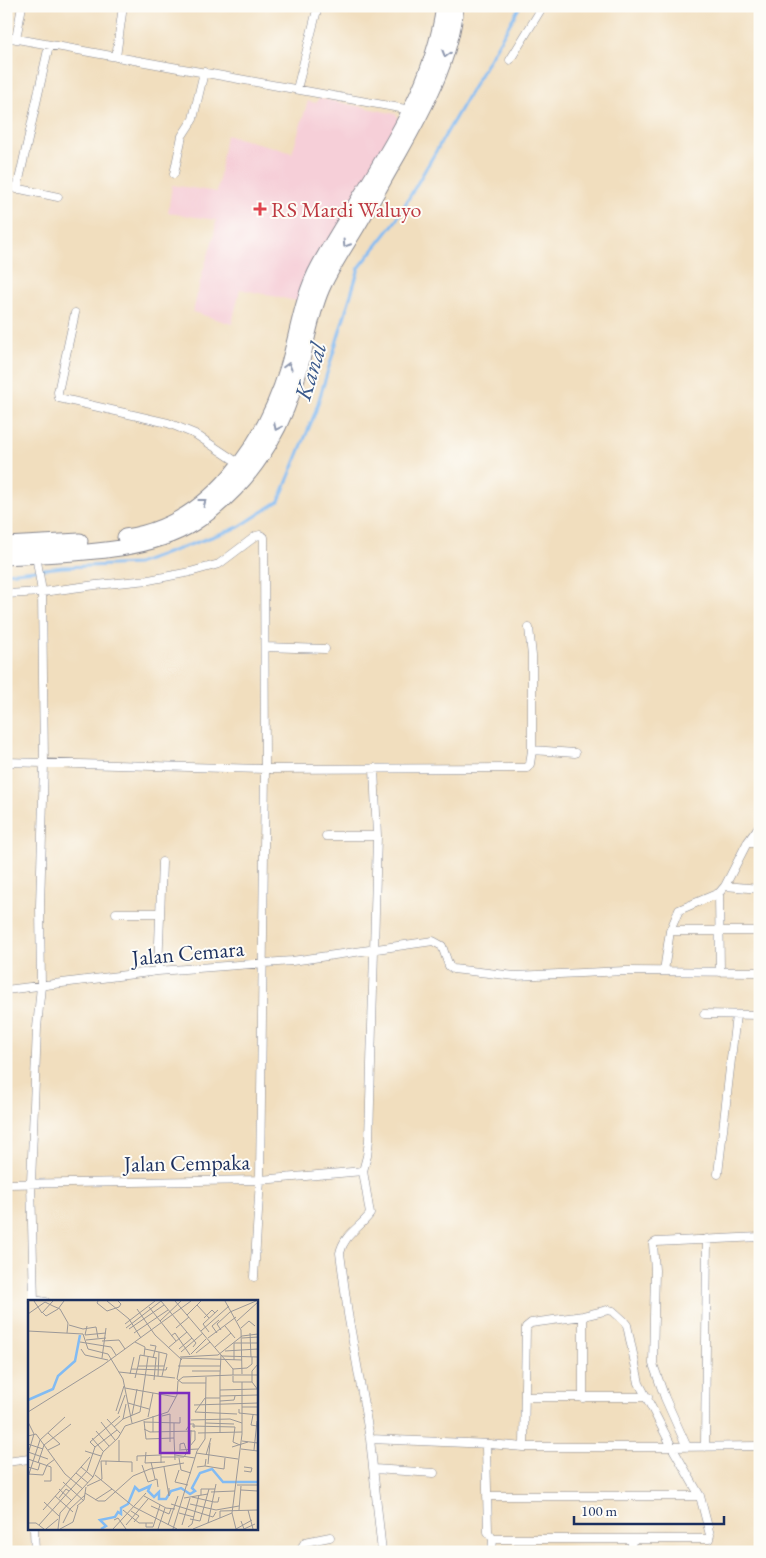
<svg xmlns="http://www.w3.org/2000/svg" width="766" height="1558" viewBox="0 0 766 1558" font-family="'EB Garamond',serif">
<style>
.built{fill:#f6cfd8}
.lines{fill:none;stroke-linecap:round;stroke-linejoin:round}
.stream{stroke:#82bbf3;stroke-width:3}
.street-casing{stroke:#86868e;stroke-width:9}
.highway-casing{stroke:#86868e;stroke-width:17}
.street{stroke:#fff;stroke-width:8}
.highway{stroke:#fff;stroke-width:15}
.oneway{stroke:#8d97ae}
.health-dot{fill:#e0444e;stroke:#fdfcf7;stroke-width:2}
.labels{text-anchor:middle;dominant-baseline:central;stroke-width:4;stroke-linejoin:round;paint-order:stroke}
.health-label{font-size:22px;fill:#be3a42;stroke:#fdfcf7;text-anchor:start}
.street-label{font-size:22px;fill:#1b2f5e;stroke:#fdfcf7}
.water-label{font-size:24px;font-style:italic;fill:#3a598b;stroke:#fdfcf7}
.inset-river{fill:none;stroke:#82bbf3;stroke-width:2.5}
.inset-road{fill:none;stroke:#9b9898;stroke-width:1}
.view{fill:#7b2cbf;fill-opacity:0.15;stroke:#7b2cbf;stroke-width:2.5}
.inset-edge{fill:none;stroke:#1b2f5e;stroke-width:2.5}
</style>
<rect width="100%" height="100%" fill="#fdfcf7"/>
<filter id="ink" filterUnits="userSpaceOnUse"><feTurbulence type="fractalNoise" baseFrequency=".02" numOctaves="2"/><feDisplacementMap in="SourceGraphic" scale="10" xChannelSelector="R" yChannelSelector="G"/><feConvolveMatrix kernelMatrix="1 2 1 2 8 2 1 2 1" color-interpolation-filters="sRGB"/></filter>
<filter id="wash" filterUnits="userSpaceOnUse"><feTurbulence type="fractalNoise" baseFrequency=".0096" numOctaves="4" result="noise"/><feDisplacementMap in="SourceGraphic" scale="20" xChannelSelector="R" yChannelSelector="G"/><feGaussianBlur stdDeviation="1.12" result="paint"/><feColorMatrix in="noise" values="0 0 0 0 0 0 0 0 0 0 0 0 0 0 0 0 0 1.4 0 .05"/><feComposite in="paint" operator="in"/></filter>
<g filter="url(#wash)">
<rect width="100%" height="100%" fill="#f1debe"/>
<path class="built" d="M319,98l77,16 5,9 -100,179 -61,-13 -8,35 -39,-12 9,-38 12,-38 2,-16 -48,-7 4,-28 45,7 9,-57 47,12 19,6 16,-52 8,2z"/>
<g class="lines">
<path class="stream" d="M6,573l57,-6 74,-3 102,-37 40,-26 36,-88 44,-145 36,-46 125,-216"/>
</g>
</g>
<g filter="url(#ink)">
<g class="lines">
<g class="street-casing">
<path id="street" d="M6,37l405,73
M16,39l6,-33
M116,57l7,-51
M510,60l33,-54
M297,89l21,-83
M174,174l8,-38 11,-17 11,-47
M6,186l52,11
M17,189l32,-144
M75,313l-17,79 1,6 109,25 27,11 45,30
M6,594l36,-2 54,-7 53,-5 41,-8 29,-8 37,-28 4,-1 4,2 1,232 -5,411 -6,97
M265,647l60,2
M532,750l43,3
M6,762l259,7 262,-1 3,-4 2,-14v-94l-3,-28
M326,836h51
M747,843h13
M725,886l35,3
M719,893l1,79
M116,913h44
M670,931h90
M158,971l4,-109
M664,971l6,-40 9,-21 40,-17 6,-7 22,-43 13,-18
M6,990l152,-19 134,-10 141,-20 9,5 7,20 4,3 62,7 110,-5 135,1
M704,1014l56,1
M363,1171l7,43c-10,14 -26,20 -30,39l8,61 22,125 12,113
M718,1174l18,-159
M6,1184l254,-4 103,-9 4,-15 2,-16 8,-304 -3,-68
M34,1300l12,2
M34,1302l-3,-119 6,-155 4,-42 -1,-80 4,-143 -2,-171 -6,-37
M525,1397h123
M583,1398v-82
M370,1439l121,5
M524,1447l2,-120 5,-4 52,-7 25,-6 5,1 10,9 4,5 12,58 33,64 28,49 10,39 -1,4h-216l-5,-7 -2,-85 3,-3 35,3h148l88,-1
M687,1447l-22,-49 -12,-34 2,-94 -2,-26 3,-2 104,-5
M705,1447l2,-208
M6,1462l23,-3
M374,1469l60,4
M487,1496h213
M34,1529l1,23
M299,1552l6,-10 25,-5
M492,1552l1,-13
M631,1552l1,-12"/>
</g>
<g class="highway-casing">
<path id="highway" d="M125,537c85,-12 140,-93 163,-170 10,-34 14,-70 31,-101 46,-84 112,-162 125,-260
M6,545l74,-4
M6,557c58,-4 138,-2 188,-34 31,-20 56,-47 75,-79 14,-24 24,-50 31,-76 7,-27 11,-55 22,-80 10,-22 23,-41 35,-61 14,-24 27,-48 41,-72 26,-46 53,-95 58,-149"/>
</g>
<use href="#street" class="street"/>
<use href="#highway" class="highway"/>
</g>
<defs><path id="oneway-chevron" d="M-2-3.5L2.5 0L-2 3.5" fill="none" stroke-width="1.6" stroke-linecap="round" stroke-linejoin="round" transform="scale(1.25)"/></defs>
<g class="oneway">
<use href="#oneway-chevron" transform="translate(446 54) rotate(105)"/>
<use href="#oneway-chevron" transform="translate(346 244) rotate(122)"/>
<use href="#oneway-chevron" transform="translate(288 366) rotate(-74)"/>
<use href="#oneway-chevron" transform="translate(277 427) rotate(116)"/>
<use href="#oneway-chevron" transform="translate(203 502) rotate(-37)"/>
</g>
</g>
<path class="health-dot" d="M257.5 201.5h5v5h5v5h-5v5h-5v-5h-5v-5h5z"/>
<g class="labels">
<g class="health-label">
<text x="271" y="209">RS Mardi Waluyo</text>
</g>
<g class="street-label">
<text transform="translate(188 953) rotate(-5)">Jalan Cemara</text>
<text transform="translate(187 1163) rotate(-1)">Jalan Cempaka</text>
</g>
<g class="water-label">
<text transform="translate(310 371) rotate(-73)">Kanal</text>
</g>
</g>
<g transform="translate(28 1300)">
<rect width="230" height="230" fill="#f1debe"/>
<path class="inset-river" d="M0,100l25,-11 5,-13 17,-15 5,-26M73,229l5,-3 -6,-6 15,-3 3,-5 3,2v-6l7,-4 7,-17 4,4 11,-5 -2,5 6,6 5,-5v7h7l5,-8 10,-3 9,6 5,-3 -3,-3 8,-15 12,-4 11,13h35"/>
<path class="inset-road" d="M6,1l8,12 11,-12M70,1l-1,2 10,8 12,-4 2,-3 -3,-3M79,1l22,18 12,19M133,1l35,42 -3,4M147,1l58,68v6M197,1l16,29 1,44M169,5l12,13M121,7l27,34M109,9l18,26 27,25M15,13l3,3 12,-7 6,-8M0,14l17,-12 8,4 7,3 8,14 -1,10M159,15l14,-14M176,18l8,-8 3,3M132,21l21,-20M209,21l21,-19M97,24l30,-23M41,25l14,4 13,-2 2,11M59,26l-2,9 21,-2M197,26l10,12M98,28l35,-27M148,28l13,-11M213,28l8,-7 6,5M101,29l35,-24M193,30l-4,-6 13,-12 26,-11M0,31l55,3 5,15 20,5 15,25 9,44M173,31l28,-25M181,32l-6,-8 15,-14M106,33l34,-23M189,33l-5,-7 7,-6M222,33l1,24M143,36l4,-3 15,22M180,38l28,-21M214,38l16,-1M58,40l20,-2M74,41l17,-1 6,9M52,42l31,5 5,8M107,42l10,5 -1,9M206,43h24M122,45l6,1 -3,12M187,47l16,-14M140,48l19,-16M53,49l4,6 23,5M117,49l14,3 -1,24M151,49l13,-11M197,51l33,-2M131,52l8,2 -5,22M153,52l22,-19M168,53l14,-11M163,54l15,-15M194,56l36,1M152,57l38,-2 24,-19 16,-2M74,58l4,-30M206,60v-17M230,64l-6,7v11l6,8M110,66l2,-11 17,3M150,66h42M103,69l35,1 1,-3M205,69l14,-1 5,-4v-7M164,71h28M91,72l56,6M102,74l4,-17M192,75l1,-20M205,75h25M205,76v6h19M107,78l3,-12h26M126,80l2,-22M178,83h-24l-5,-4 4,-21 61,2M97,88l51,9M192,90l37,-1M192,96l38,-1M192,101l14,-1 1,-4M100,103l21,6M166,105l64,-2M214,107h16M211,109v4l19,2M88,111l8,-25M0,112l75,-47 88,-64M167,112l42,2M167,112l10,-14h15M90,114l7,-19M133,114v49M104,115l5,-26M225,115l-2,10 6,1M134,116l8,-2v28M120,117l5,-24M79,119l13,14M95,119l3,-15M163,120l39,-1 12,4M116,121l2,18 28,-1v-15M0,122l6,12 -6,20M73,122l14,18M116,122l36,1v-6M177,123l29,1M164,126l43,1 -2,15 7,3M86,127l9,-8 17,-7 8,-55M116,129l6,3 45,-1v9l-5,6M158,130l4,-6h4v4M68,131l13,15M125,132v-16M170,133l44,-1M192,133v-57M0,136l8,-2 29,40 18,15M64,138l11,13M146,138l1,22M214,141l16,2M0,144l15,5M67,147l-5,-5 30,-26M204,147l16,-5M213,149l17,2M20,150l12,-6 -12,-11M151,150l19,-1M226,150l3,-29M57,151l16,5M0,152l20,7M118,152l-1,11 20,-1M168,153l42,6M162,154l1,-24M147,155l20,3M178,155l5,-17M133,157h23l3,-5 -3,-9 -4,1v5M151,158l2,12 10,3M0,159l23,8v14h-7M78,161l26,1v10M91,161v-21M109,161v-5l24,-1M123,162l4,17M10,163l6,-18 27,-21M180,164l2,-21M114,165l6,17 9,-3 1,8M177,166l19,3 1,-11M0,167l10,3 2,-7M53,167l12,10M136,167l5,29v-8M169,167l8,-1 1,-7M151,170l-4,12 13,3M216,171l7,1 1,-4 -8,-1M48,173l12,10M0,174l15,1 4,-10 8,-6M67,175l39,32 43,22M0,177l12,-37 25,-23M35,182l21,19M209,185h21M59,186l15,-7 -1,-18h5v4M31,189l13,12M213,190l17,1M183,192l24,-1M57,193l13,8h7l28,-25 17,-7 34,-6M173,195v-6h14M27,196l18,16M116,196l22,12 9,1M164,197l22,5h4l1,-5M31,198l7,-9 3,2M156,198l24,-4M67,200l17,-11M16,202l15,14M143,204l42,13 3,-5M162,204l26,6 23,-4M49,206l7,-6 2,-13M123,206l18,8 2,-5M15,210l47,-53M95,210l16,13h14M211,210l2,-24M220,210l5,19M103,211l8,5 -5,6M151,213l15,4M204,213l4,16M192,218v-7l38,-1M162,219l10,2 9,-32M86,220l4,-2 8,11M213,221l3,8 11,-5M0,223h8l8,6M35,223l7,-14 15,-14M118,223v4h7l7,-22M180,223l8,-39M11,225l48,-54 8,-24 22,-17M98,225l22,-26M140,225l10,-29M154,225l8,-27M160,227l4,-3 7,-29M18,229l12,-10M30,229l2,-16 33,-36 10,-25 15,-14 7,-12 43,-14 9,-17 1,-14 5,-4 50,-2M32,229l13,-7 5,-16M85,229l33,-36M130,229l7,-21M145,229l24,-78 8,-12 1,-62M165,229l39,-16 10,-79v-52M208,229l16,-9"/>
<path class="view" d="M132,93h29v60h-29z"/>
<rect width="230" height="230" class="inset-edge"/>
</g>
<rect width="766" height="1558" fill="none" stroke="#fdfcf7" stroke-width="25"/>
<path d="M574 1516v8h150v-8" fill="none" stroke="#1b2f5e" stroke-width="2.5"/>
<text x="581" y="1516" font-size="15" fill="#1b2f5e" stroke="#fdfcf7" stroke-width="4" paint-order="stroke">100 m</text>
</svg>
